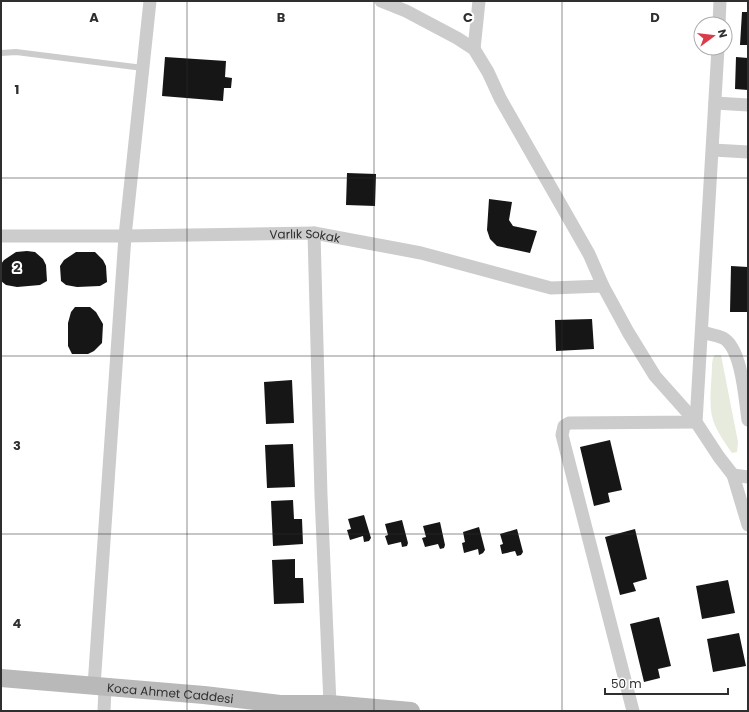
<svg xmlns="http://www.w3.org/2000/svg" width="749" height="712" viewBox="0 0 749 712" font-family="Poppins,sans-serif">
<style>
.green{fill:#e6ebde}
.building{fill:#161616}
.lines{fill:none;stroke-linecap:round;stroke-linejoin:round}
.lane{stroke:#ccc;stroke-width:6}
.street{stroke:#ccc;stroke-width:13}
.secondary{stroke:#b9b9b9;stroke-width:18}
.grid{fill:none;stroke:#2f2f2f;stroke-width:1;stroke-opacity:0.55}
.labels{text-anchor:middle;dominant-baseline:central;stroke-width:4;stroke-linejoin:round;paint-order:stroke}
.street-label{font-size:12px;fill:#2f2f2f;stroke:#fff}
.grid-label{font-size:13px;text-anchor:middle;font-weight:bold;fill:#2f2f2f;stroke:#fff;stroke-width:4;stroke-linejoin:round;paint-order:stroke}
</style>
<rect width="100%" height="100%" fill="#fff"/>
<path class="green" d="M715,355h6l17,87 -1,10 -5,1c-7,-10 -15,-21 -19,-33 -5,-16 -1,-39 -1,-56l1,-6z"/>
<path class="building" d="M742,12h6v33h-8z
M165,57l61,4 -1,16 7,1 -1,10h-7l-1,13 -61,-5z
M736,57l12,1v32l-13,-1z
M347,173l29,1 -1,32 -29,-1z
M489,199l23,3 -3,18 4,6 24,5 -7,22 -33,-7 -7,-7 -3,-9z
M27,251l8,1 8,7 3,6 1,16 -7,4 -23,2 -11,-2 -5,-4v-17l3,-4 12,-8z
M76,252h19l8,8 3,6 1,16 -7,4 -23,1 -11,-2 -5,-4 -1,-15 4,-6z
M731,266l17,1v45h-18z
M75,307h15l6,5 7,12 -1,19 -8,8 -6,3h-16l-4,-8v-23l3,-11z
M592,319l2,30 -38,2 -1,-31z
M292,380l2,43 -28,1 -2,-42z
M610,440l12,50 -14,3 2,9 -16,4 -14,-59z
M293,444l2,43 -28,1 -2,-43z
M293,500l1,19h8l1,25 -30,2 -2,-45z
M364,515l7,23 -2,3 -5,1 -1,-6 -13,4 -3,-10 4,-1 -3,-10z
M402,520l6,23 -1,3 -5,1 -1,-5 -13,3 -3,-9 3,-1 -3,-11z
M440,522l5,23 -1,3 -4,1 -2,-5 -13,3 -3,-9 4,-1 -3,-11z
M479,527l6,23 -2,3 -4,2 -1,-6 -14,4 -2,-10 3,-1 -2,-10z
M517,529l6,23 -2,3 -4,1 -2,-5 -13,3 -2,-9 3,-1 -3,-10z
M635,529l12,50 -14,4 3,8 -16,4 -15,-58z
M295,559v19h8l1,25 -30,1 -2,-44z
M728,580l7,33 -33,6 -6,-33z
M659,617l12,49 -13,3 2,9 -16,4 -14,-58z
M739,633l7,33 -33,6 -6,-33z"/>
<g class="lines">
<path class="lane" d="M1,53l15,-1 127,16"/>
<g class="street">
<path d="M381,1l25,10 51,27 17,11 14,23 12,26 89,156 14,32 25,46 27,44 41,46 23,35 14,18 15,50"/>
<path d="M719,24l1,-23"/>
<path d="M474,49l5,-48"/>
<path d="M715,103l33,2"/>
<path d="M713,150l35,2"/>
<path d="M314,233l7,262 9,209"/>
<path id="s1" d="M1,236h124l189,-3 107,20 130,35 52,-2"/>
<path d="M702,332c6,2 15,3 21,6 19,10 22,62 25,82"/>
<path d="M733,475l15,2"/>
<path d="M94,686l31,-450 25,-235"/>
<path d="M104,711l1,-24"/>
<path d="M633,711l-71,-276 2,-9 5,-3 127,-1 22,-374"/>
</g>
<path class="secondary" id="s2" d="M1,678l203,17 76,9h50l81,7"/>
</g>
<path class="grid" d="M187,1v710M374,1v710M562,1v710M1,178h747M1,356h747M1,534h747"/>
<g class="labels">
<g class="street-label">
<text stroke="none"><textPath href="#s1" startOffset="304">Varlık Sokak</textPath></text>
<text stroke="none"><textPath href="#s2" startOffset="170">Koca Ahmet Caddesi</textPath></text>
</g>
</g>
<g class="grid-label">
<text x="94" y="22">A</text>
<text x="281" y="22">B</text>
<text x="468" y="22">C</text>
<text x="655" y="22">D</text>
<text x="17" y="94">1</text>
<text x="17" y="272">2</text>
<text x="17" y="450">3</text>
<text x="17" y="628">4</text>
</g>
<rect width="749" height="712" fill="none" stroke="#2f2f2f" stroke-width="4"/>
<g transform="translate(713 36) rotate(75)"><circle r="19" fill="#ffffff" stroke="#acacac"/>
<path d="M0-3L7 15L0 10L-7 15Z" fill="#db3c4c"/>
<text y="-6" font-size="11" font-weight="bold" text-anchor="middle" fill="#2f2f2f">N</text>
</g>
<path d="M605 688v6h123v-6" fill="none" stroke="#2f2f2f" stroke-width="2"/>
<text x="611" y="688" font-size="12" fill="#2f2f2f" stroke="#ffffff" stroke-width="3" paint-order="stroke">50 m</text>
</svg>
